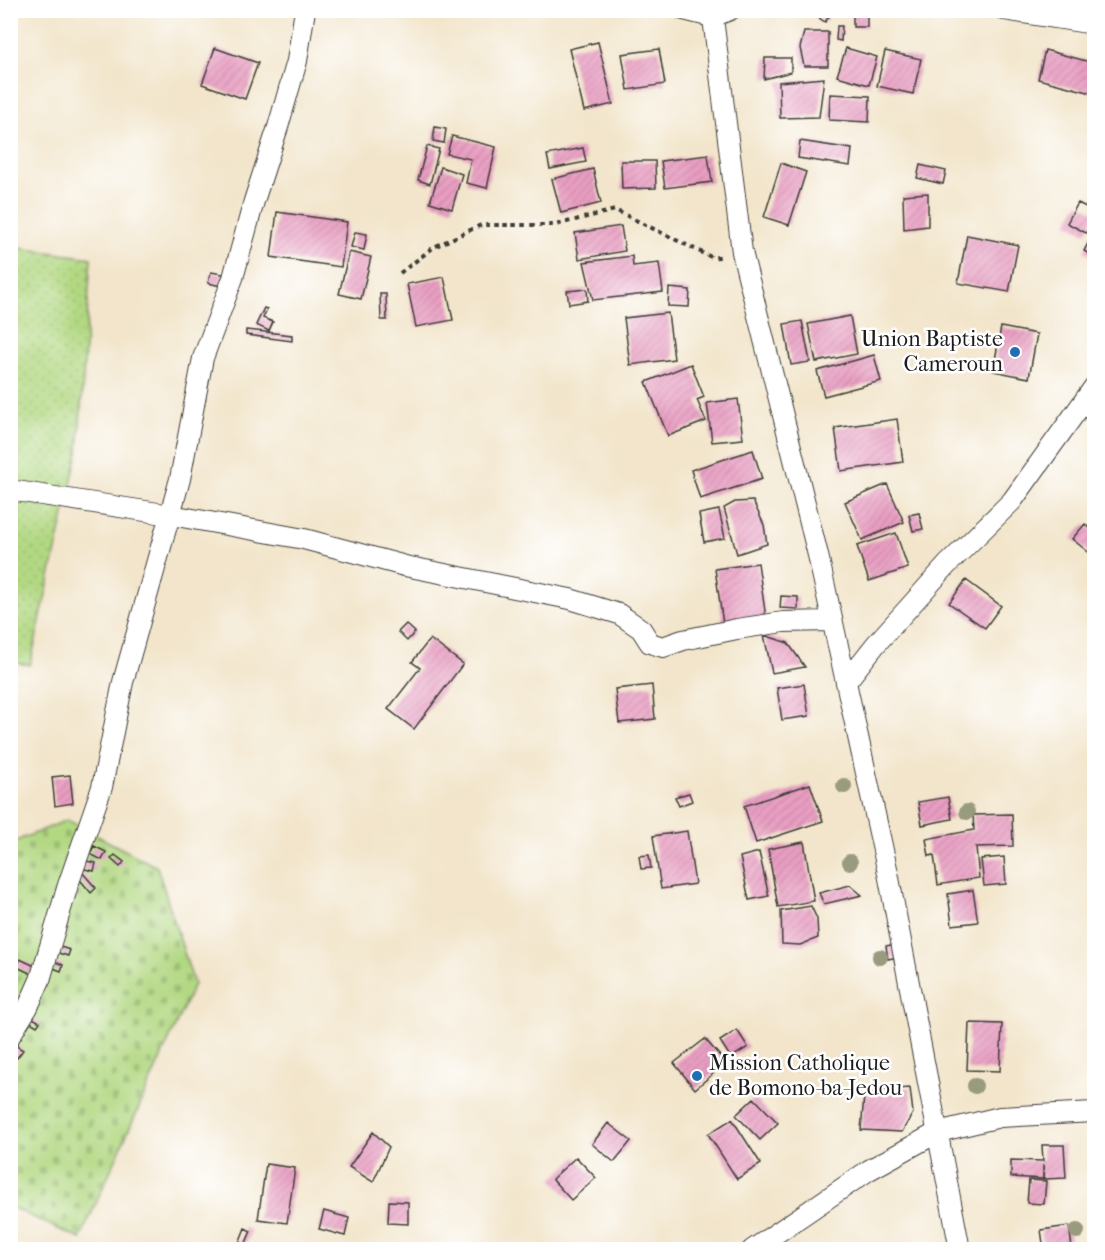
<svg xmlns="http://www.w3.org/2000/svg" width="1105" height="1260" viewBox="0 0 1105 1260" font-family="'IM FELL French Canon',serif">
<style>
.grass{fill:url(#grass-dots);stroke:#677a4f;stroke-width:1.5}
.cemetery{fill:url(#cemetery-stones);stroke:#677a4f;stroke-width:1.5}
.building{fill:url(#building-hatch)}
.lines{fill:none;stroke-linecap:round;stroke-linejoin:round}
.minor-casing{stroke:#3c3a36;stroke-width:22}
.path{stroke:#3c3a36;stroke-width:4;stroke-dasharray:4.5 4.5;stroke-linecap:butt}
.minor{stroke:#fff;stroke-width:20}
.tree{fill:#999b7f}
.poi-dot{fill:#1f6fb2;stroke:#fff;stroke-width:2}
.labels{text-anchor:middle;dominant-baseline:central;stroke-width:5;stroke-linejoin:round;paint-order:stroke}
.poi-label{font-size:22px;fill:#1c1c1c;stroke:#fff;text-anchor:end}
</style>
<defs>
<pattern id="grass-dots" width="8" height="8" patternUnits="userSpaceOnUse" patternTransform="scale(1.5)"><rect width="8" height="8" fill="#b2d882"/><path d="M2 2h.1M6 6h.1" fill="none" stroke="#98b970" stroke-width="1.8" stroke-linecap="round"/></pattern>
<pattern id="cemetery-stones" width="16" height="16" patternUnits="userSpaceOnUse" patternTransform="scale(1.5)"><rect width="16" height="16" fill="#b2d882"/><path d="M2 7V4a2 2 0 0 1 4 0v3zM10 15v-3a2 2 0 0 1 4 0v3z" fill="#98b970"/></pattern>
<pattern id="building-hatch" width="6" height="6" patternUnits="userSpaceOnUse" patternTransform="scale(1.5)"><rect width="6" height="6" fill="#e99ec2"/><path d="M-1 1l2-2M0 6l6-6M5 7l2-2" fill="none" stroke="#c788a6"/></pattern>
</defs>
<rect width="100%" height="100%" fill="#fff"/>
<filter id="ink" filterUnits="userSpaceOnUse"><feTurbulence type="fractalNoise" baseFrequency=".0167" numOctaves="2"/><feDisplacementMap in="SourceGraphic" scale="12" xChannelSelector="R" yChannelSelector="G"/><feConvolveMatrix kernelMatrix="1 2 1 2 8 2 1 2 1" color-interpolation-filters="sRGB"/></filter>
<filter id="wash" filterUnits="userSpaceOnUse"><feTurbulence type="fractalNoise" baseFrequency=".008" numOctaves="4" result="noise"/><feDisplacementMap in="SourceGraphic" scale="24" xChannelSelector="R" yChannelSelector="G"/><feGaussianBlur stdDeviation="1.35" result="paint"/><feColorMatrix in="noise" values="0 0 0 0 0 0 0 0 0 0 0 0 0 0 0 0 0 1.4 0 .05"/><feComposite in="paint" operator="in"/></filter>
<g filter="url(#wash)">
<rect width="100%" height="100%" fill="#f2e5cb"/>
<path class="grass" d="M11,247l80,11 -13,195 -48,212 -19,-3z"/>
<path class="cemetery" d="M67,820l90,47 37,117 -114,255 -69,-32v-364z"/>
<g id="blocks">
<path class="building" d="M825,10l6,4 -6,8 -6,-4z
M853,14h14v13h-14z
M837,26h5l-1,15 -5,-1z
M804,32h24v34h-24l-4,-18z
M598,42l15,62 -29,7 -15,-62z
M215,48l43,15 -13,36 -43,-15z
M846,48l31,9 -8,28 -32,-9z
M659,49l6,35 -37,6 -6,-36z
M1045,50l49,13v21l-2,9 -54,-14z
M885,51l36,8 -8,35 -36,-8z
M765,58h26v14l-27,7z
M824,78l-5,39 -39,1 -1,-36z
M830,94l40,2 -1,26 -40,-2z
M435,127l11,2 -2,14 -11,-2z
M452,136l44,11 -9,41 -21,-5 5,-24 -24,-5z
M800,141l52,8 -2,17 -52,-8z
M427,146l12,3 -9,35 -12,-4z
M583,148l3,14 -36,7 -3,-14z
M708,155l4,27 -47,6 -4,-27z
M621,161h34l1,27 -34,1z
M781,163l25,9 -17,53 -25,-8z
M920,165l26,6 -3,13 -26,-6z
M441,167l21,7 -10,35 -22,-7z
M593,169l8,34 -40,10 -9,-34z
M928,193v33l-24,3 -1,-34z
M1078,203l16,8v6l-8,16 -19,-10z
M277,212l70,10 -6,45 -70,-10z
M621,226l4,25 -46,8 -4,-26z
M355,232l12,2 -3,16 -13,-3z
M1094,232v25l-10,-6z
M967,235l51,10 -9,47 -51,-9z
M349,252l22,5 -10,42 -22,-5z
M632,256l1,10 26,-3 4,29 -70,8 -9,-38z
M211,272l12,2 -2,12 -13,-3z
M444,277l9,43 -37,7 -9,-43z
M669,288l21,2 -1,17 -21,-1z
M587,289l1,12 -19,3 -2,-13z
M380,294h6l1,26h-6z
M264,308l3,1 -4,9 10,4 -4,9 -13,-6z
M668,313l6,46 -44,6 -6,-47z
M850,316l7,38 -41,8 -8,-38z
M802,321l8,41 -19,3 -7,-41z
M1001,327l36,7 -8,44 -36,-7z
M246,330l46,5v6l-46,-6z
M874,355l7,26 -57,15 -7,-25z
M691,364l13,33 -7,3 9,21 -38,15 -22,-54z
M738,399l5,40 -31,3 -5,-39z
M897,419l6,43 -62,9 -6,-43z
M753,450l9,29 -62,20 -9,-29z
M887,484l17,38 -42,18 -17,-38z
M753,501l11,24 3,19 -30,10 -13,-46 11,-6z
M719,510l6,28 -21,4 -5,-28z
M919,513l4,16 -10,2 -4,-16z
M1085,524l9,8v20l-2,3 -20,-16z
M896,533l12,35 -39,13 -12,-35z
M758,563l8,55 -43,6 -8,-55z
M966,580l35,26 -16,22 -36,-25z
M781,596l17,1v12l-18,-1z
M406,624l9,8 -8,9 -9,-9z
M764,635l24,8 17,24 -33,6z
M430,639l33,25 -49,65 -26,-20 32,-41 -8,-6z
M804,684l5,32 -27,4 -5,-32z
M652,685l3,34 -36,4 -4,-34z
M70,775l3,28 -18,3 -3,-29z
M810,784l13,37 -67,22 -12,-37z
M689,793l3,8 -13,5 -4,-9z
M948,797l4,22 -30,6 -4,-23z
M1012,814l1,32 -37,1 3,31 -41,7 -4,-30 -5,1 -3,-17 48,-9 -1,-15z
M687,831l8,53 -34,5 -8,-53z
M804,842l10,59 -36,6 -10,-58z
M94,846l12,6 -4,8 -12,-6z
M759,852l10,44 -20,4 -9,-43z
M115,855l9,7 -4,5 -9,-8z
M649,855l2,13 -10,1 -2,-13z
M1004,857l2,27 -22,2 -3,-27z
M82,860l14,3 -2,8 -14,-3z
M81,871l15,17 -5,5 -15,-18z
M850,885l12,10 -38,9 -5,-11z
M973,890l5,32 -26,3 -4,-31z
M811,906l6,13 1,19 -18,7 -18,-1 -1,-33z
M896,944l2,13 -10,2 -2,-13z
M57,946l13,4 -2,6 -13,-4z
M20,959l17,8 -3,8 -17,-8z
M51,960l12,5 -2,6 -13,-5z
M29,1016l11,6 -3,4 -10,-6z
M969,1023l33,1 -2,47 -33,-1z
M737,1030l11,17 -17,11 -11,-17z
M705,1039l21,24 -31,26 -21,-26z
M10,1042l13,8 -6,8 -7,-4z
M910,1088l3,25 -11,19 -41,-2 3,-34 18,-6z
M754,1098l24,25 -18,17 -24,-25z
M732,1119l29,45 -24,15 -29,-45z
M608,1123l23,18 -17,21 -22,-18z
M373,1132l16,15 -16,35 -24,-15z
M1042,1145h22l2,33 -22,1 -1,-14v14l-32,-2v-17l32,1z
M576,1157l20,21 -25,22 -19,-21z
M266,1164l29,4 -8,55 -29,-4z
M1029,1180l17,1 -2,23 -17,-1z
M1091,1199h3v16l-1,1z
M389,1201l19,1v22l-20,-1z
M324,1211l25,7 -4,18 -26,-7z
M1069,1226l3,22 -28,2 -3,-20z
M245,1228l6,3 -6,14 -6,-2z"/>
</g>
</g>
<g filter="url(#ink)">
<use href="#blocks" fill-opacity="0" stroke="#3c3a36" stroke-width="1.5"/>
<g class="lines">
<g class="minor-casing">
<path id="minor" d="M684,10l28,7 18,-7
M712,10l30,242 76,303 70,318 72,377
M1004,10l90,14
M10,490l161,25 133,24 101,27 165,33 49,15 22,15 9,14 13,4 20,-7 54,-11 46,-7 49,-1
M846,682l30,-38 71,-79 65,-64 82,-114
M10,1036l18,-29 12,-27 28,-95 34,-98 21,-105 57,-203 23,-121 30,-80 21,-77 24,-74 19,-66 8,-51
M752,1250l117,-80 69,-38 62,-15 94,-5"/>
</g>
<path class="path" d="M400,273l34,-26 47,-22h74l60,-15 98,48 11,-2"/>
<use href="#minor" class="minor"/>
</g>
<g class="tree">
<circle cx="844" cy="786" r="8"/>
<circle cx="967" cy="812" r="8"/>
<circle cx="850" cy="862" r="8"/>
<circle cx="880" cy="957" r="8"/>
<circle cx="975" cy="1086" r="8"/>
<circle cx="1077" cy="1231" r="8"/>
</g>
</g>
<g class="poi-dot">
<circle cx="1015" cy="352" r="6"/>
<circle cx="697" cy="1076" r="6"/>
</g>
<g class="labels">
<g class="poi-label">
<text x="1003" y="339">Union Baptiste<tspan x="1003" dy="25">Cameroun</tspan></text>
<text x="709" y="1063" text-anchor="start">Mission Catholique<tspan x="709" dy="25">de Bomono-ba-Jedou</tspan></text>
</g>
</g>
<rect width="1105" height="1260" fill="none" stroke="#fff" stroke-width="36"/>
</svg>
